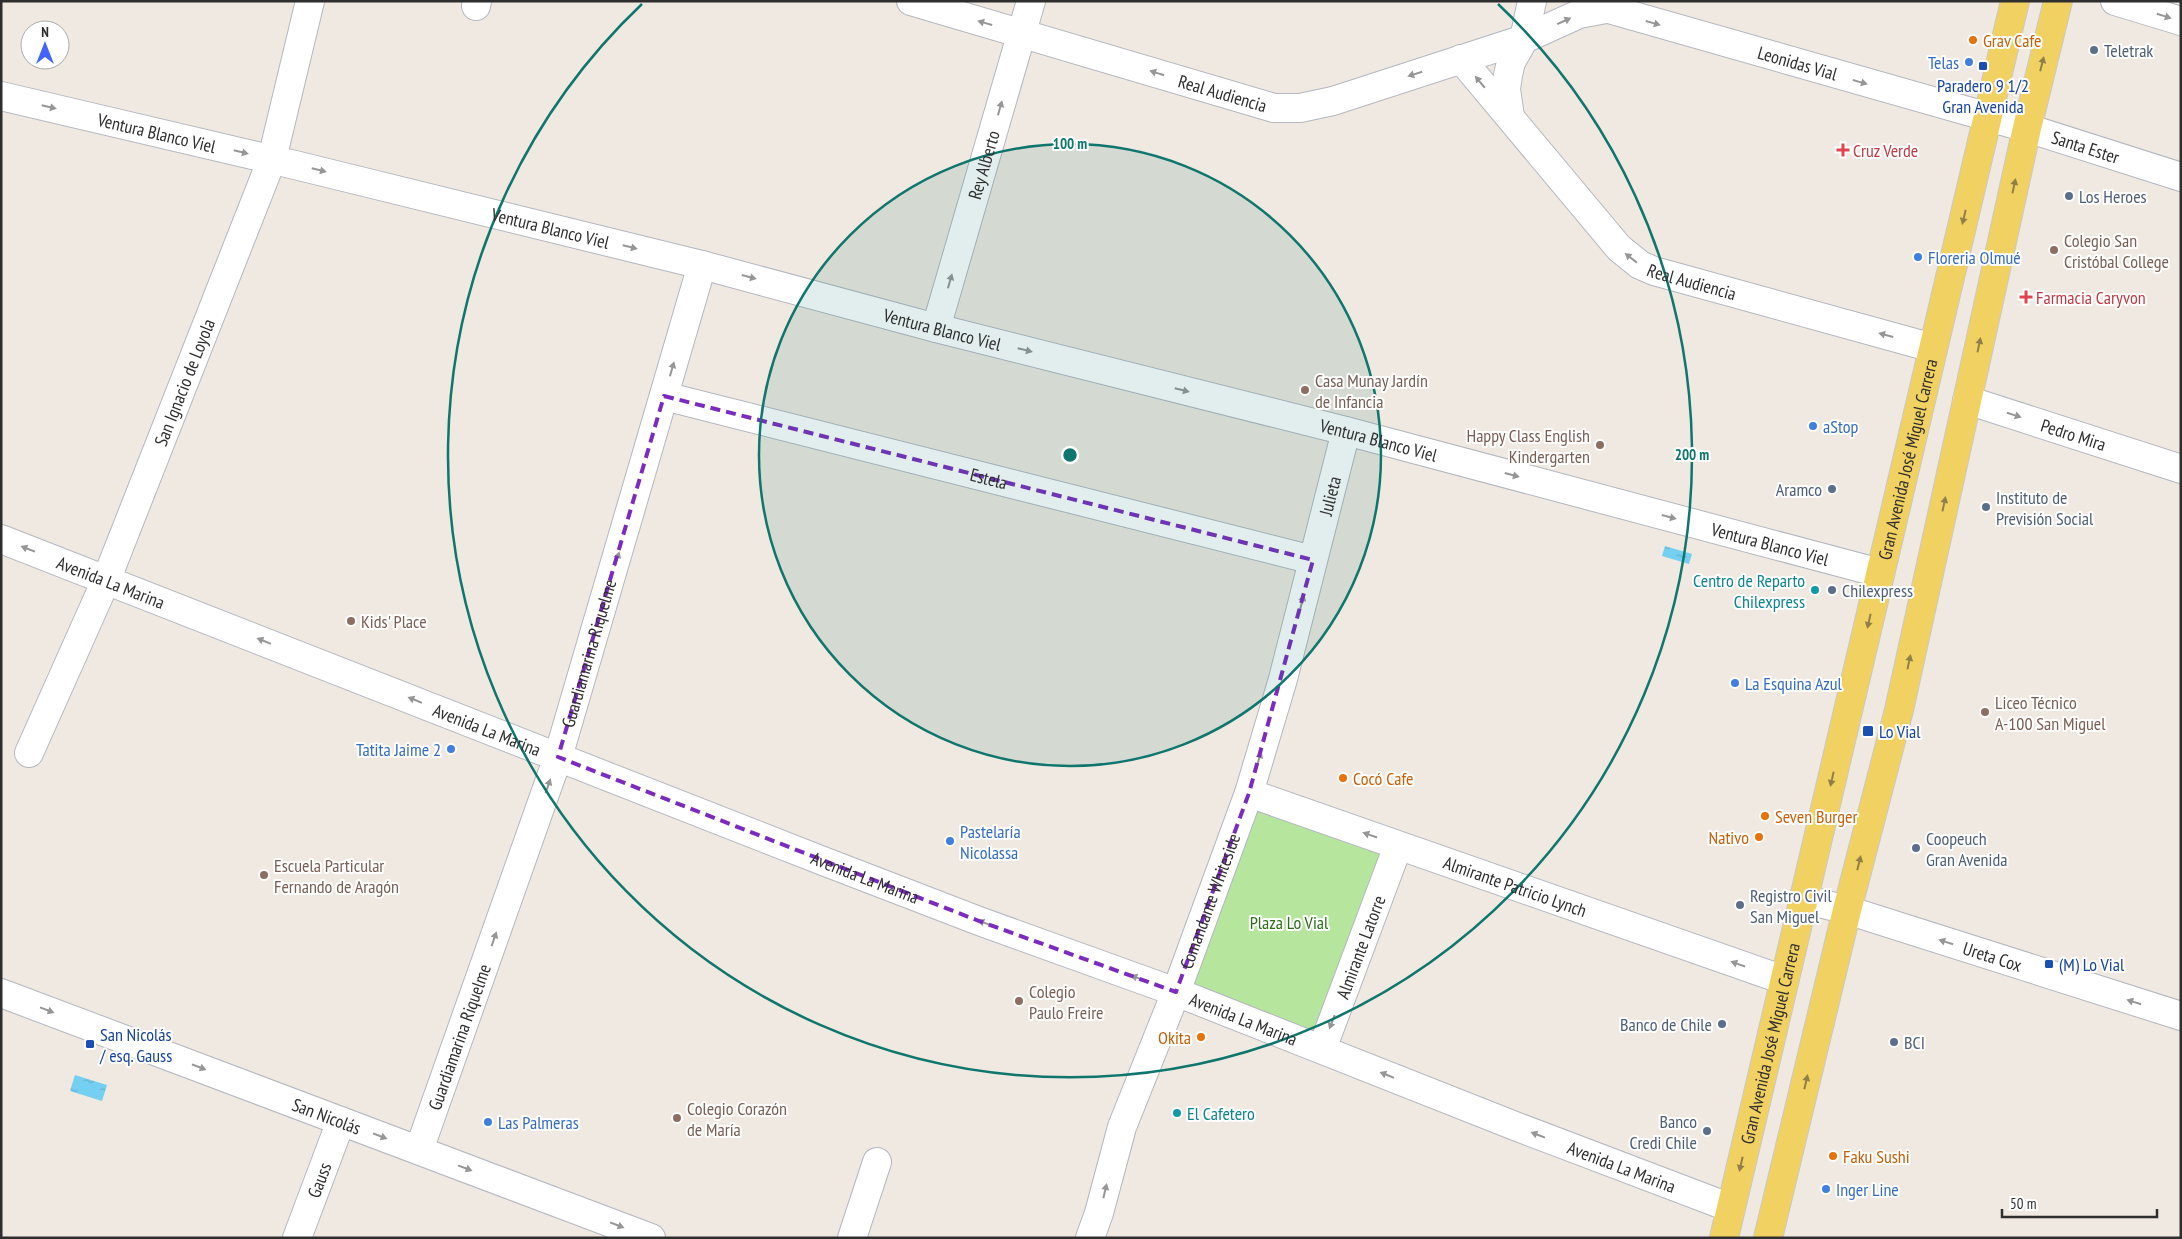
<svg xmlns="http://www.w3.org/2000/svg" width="2182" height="1239" viewBox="0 0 2182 1239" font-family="'PT Sans Narrow',sans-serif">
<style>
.green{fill:#b6e59e}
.water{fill:url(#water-ripples)}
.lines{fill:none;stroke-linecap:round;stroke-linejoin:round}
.minor-casing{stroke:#b4b7c1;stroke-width:30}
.major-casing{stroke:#c9c9c9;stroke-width:30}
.minor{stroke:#fff;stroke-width:28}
.major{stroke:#f2d163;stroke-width:28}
.oneway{fill:#969696}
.oneway2{fill:#908048}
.marked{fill:none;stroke:#7b2cbf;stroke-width:4;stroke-dasharray:10 6;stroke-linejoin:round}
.ring{fill:none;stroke:#0f766e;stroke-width:2.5}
.food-dot{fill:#e8710a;stroke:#fff;stroke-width:2}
.service-dot{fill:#5c6f8a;stroke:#fff;stroke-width:2}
.shop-dot{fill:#3f7fe0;stroke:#fff;stroke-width:2}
.transit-dot{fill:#1a4fb4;stroke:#fff;stroke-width:2}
.health-dot{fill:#e0444e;stroke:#fff;stroke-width:2}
.education-dot{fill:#8d6e63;stroke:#fff;stroke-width:2}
.culture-dot{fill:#0f9aa8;stroke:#fff;stroke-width:2}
.labels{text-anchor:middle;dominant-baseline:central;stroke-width:4;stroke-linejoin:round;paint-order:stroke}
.food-label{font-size:18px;fill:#c56008;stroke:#fff;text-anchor:start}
.service-label{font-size:18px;fill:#4e5e75;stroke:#fff;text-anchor:start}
.shop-label{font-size:18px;fill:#366cbe;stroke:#fff;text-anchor:start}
.street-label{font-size:18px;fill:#2e2e2e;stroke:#fff}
.transit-label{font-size:18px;fill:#164399;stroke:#fff;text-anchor:start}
.health-label{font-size:18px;fill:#be3a42;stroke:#fff;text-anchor:start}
.education-label{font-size:18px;fill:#785e54;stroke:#fff;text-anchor:start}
.culture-label{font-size:18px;fill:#0d838f;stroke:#fff;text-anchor:end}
.park-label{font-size:18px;fill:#2c6e1b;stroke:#fff}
.centre{fill:#0f766e;stroke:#fff;stroke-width:2.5}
.ring-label{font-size:15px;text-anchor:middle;font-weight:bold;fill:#0f766e;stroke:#fff;stroke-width:4;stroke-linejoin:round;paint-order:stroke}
</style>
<defs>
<pattern id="water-ripples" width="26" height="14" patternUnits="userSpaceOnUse" patternTransform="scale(1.25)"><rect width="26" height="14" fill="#75cff0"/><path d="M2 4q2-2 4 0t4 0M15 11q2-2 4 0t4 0" fill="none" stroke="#66b2ce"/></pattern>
</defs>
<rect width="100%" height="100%" fill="#efe9e1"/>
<path class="green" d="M1258,810l127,46 -65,177 -127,-45z"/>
<path class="water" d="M1665,546l27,8 -3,10 -27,-8z
M75,1075l32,10 -5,16 -32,-10z"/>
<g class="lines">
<g class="minor-casing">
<g id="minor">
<path id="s1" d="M911,1l363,107h26l33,-7 191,-62 55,-25 27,-5"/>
<path d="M2115,1l66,20"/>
<path id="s2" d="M1588,3l439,125 154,49"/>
<path d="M476,6l1,-5"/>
<path id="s3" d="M1461,59l158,189 21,17 14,6 279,77"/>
<path id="s4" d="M1,96l294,69 407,100 234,63 410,103 534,142"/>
<path d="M1510,117l-4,-28 2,-14 3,-13 13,-23 8,-38"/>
<path id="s5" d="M936,328l95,-327"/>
<path id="s6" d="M664,396l649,164"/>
<path id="s7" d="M1967,400l214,69"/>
<path id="s8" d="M1,539l822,322 156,60 197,71 339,134 216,82"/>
<path id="s9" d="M29,753l78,-175 165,-419 38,-158"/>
<path id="s10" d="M1249,793l535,187"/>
<path id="s11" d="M1803,899l44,11 334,106"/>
<path id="s12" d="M1,993l650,245"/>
<path id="s13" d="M1322,1049l76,-203"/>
<path id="s14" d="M419,1150l139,-393 144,-492"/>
<path id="s15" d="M297,1238l44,-117"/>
<path d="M852,1238l25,-76"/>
<path id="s16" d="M1090,1238l9,-25 23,-86 54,-135 73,-199 34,-114 63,-248"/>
</g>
</g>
<g class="major-casing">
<g id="major">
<path id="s17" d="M1724,1238l291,-1237"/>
<path d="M1768,1238l79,-328 52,-200 128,-582 31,-127"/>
</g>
</g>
<use href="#minor" class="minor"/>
<use href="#major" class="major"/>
</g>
<defs><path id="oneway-solid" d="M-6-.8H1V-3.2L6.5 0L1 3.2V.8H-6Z" transform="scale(1.25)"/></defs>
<g class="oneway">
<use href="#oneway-solid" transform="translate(2164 16) rotate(17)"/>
<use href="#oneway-solid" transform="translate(1564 21) rotate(-24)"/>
<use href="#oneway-solid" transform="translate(985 23) rotate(-164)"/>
<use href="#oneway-solid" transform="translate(1653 23) rotate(16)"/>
<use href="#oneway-solid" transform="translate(1157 73) rotate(-163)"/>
<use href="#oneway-solid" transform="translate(1415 74) rotate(162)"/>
<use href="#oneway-solid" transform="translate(1480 82) rotate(-130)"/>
<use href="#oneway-solid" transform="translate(1860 82) rotate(16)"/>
<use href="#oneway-solid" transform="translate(49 107) rotate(13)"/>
<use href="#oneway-solid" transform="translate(1000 108) rotate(-74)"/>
<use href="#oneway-solid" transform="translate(241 152) rotate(14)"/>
<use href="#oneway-solid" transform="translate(319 170) rotate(14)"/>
<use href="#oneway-solid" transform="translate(630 247) rotate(14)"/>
<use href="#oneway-solid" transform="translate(1631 258) rotate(-142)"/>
<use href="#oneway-solid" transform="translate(749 277) rotate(15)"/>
<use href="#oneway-solid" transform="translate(950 281) rotate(-74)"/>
<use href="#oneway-solid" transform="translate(1886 335) rotate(-165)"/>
<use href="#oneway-solid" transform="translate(1025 350) rotate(14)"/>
<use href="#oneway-solid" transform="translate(672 369) rotate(-74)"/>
<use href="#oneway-solid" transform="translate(1182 390) rotate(14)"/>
<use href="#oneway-solid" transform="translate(2014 415) rotate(18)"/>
<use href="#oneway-solid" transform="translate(1512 475) rotate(15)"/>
<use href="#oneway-solid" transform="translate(1669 517) rotate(15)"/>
<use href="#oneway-solid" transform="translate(28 549) rotate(-159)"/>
<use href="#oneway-solid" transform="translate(617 559) rotate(-73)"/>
<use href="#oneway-solid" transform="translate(1302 602) rotate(-76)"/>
<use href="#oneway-solid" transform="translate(264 641) rotate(-158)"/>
<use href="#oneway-solid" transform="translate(415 700) rotate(-158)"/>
<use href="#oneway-solid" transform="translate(1259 759) rotate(-73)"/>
<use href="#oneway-solid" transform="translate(548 786) rotate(-71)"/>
<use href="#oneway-solid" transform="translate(1370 835) rotate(-161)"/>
<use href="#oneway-solid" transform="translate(985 923) rotate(-160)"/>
<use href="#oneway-solid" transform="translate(494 939) rotate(-71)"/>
<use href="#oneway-solid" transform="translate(1946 942) rotate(-162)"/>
<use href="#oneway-solid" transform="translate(1738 964) rotate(-161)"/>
<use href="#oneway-solid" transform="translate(1138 978) rotate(-160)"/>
<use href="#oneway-solid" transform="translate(2134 1002) rotate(-162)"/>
<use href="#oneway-solid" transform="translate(47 1010) rotate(21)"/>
<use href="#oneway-solid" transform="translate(1332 1022) rotate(111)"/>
<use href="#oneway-solid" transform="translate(199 1067) rotate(21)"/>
<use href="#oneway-solid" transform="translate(1387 1075) rotate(-158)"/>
<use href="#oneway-solid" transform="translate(1538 1135) rotate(-159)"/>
<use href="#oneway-solid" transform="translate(380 1136) rotate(21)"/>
<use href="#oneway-solid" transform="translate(465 1168) rotate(21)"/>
<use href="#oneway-solid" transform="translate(1105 1191) rotate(-77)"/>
<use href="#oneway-solid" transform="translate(617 1225) rotate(21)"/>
</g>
<g class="oneway2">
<use href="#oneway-solid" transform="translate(2042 64) rotate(-76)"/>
<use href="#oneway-solid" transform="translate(2014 186) rotate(-78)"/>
<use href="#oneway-solid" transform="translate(1964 217) rotate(103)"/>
<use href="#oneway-solid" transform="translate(1979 345) rotate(-78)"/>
<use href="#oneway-solid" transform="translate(1944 504) rotate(-78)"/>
<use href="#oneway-solid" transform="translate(1869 621) rotate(103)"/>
<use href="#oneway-solid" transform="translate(1909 662) rotate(-78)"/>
<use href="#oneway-solid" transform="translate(1832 779) rotate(103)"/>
<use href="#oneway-solid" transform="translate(1859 863) rotate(-76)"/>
<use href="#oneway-solid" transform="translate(1806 1082) rotate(-77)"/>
<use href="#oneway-solid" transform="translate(1741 1164) rotate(103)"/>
</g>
<path class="marked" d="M664,396l649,164 -64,233 -73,199 -197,-71 -421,-164z"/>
<circle cx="1070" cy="455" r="311" fill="#0f766e" fill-opacity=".12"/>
<g class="ring">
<circle cx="1070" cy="455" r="311"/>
<path d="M1498 4A622 622 0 1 1 642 4"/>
</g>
<g class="food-dot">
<circle cx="1973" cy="40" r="5"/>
<circle cx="1343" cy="778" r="5"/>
<circle cx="1765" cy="816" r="5"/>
<circle cx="1759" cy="837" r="5"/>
<circle cx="1201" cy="1037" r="5"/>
<circle cx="1833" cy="1156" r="5"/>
</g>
<g class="service-dot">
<circle cx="2094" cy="50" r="5"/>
<circle cx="2069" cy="196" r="5"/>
<circle cx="1832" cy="489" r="5"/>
<circle cx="1986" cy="507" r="5"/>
<circle cx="1832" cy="590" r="5"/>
<circle cx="1916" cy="848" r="5"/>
<circle cx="1740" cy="905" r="5"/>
<circle cx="1722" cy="1024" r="5"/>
<circle cx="1894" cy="1042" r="5"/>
<circle cx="1707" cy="1131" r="5"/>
</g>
<g class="shop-dot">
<circle cx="1969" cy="62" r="5"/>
<circle cx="1918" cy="257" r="5"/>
<circle cx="1813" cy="426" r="5"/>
<circle cx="1735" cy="683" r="5"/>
<circle cx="451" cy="749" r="5"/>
<circle cx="950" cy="841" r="5"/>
<circle cx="488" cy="1122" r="5"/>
<circle cx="1826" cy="1189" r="5"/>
</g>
<g class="transit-dot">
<rect x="1978" y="61" width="10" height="10" rx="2.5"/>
<rect x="1862" y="725" width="12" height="12" rx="2.5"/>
<rect x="2044" y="959" width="10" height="10" rx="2.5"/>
<rect x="85" y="1039" width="10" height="10" rx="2.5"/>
</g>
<g class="health-dot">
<path d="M1840.5 142.5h5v5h5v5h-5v5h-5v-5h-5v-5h5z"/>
<path d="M2023.5 289.5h5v5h5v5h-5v5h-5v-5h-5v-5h5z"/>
</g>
<g class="education-dot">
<circle cx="2054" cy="250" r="5"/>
<circle cx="1305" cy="390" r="5"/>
<circle cx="1600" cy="445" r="5"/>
<circle cx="351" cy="621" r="5"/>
<circle cx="1985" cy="712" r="5"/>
<circle cx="264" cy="875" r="5"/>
<circle cx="1019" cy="1001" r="5"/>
<circle cx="677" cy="1118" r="5"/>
</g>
<g class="culture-dot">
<circle cx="1815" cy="590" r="5"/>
<circle cx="1177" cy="1113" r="5"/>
</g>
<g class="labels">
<g class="food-label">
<text x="1983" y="40">Grav Cafe</text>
<text x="1353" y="778">Cocó Cafe</text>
<text x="1775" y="816">Seven Burger</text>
<text x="1749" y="837" text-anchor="end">Nativo</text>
<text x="1191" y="1037" text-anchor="end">Okita</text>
<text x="1843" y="1156">Faku Sushi</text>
</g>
<g class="service-label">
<text x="2104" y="50">Teletrak</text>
<text x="2079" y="196">Los Heroes</text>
<text x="1822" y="489" text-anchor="end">Aramco</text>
<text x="1996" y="497">Instituto de<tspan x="1996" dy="21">Previsión Social</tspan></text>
<text x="1842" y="590">Chilexpress</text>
<text x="1926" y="838">Coopeuch<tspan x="1926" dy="21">Gran Avenida</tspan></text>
<text x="1750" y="895">Registro Civil<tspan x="1750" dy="21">San Miguel</tspan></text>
<text x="1712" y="1024" text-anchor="end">Banco de Chile</text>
<text x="1904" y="1042">BCI</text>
<text x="1697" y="1121" text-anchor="end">Banco<tspan x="1697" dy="21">Credi Chile</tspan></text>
</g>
<g class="shop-label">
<text x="1959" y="62" text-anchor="end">Telas</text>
<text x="1928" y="257">Floreria Olmué</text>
<text x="1823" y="426">aStop</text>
<text x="1745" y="683">La Esquina Azul</text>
<text x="441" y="749" text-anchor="end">Tatita Jaime 2</text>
<text x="960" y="831">Pastelaría<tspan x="960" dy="21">Nicolassa</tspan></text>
<text x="498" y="1122">Las Palmeras</text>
<text x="1836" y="1189">Inger Line</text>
</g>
<g class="street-label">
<text stroke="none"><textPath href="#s2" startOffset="218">Leonidas Vial</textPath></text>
<text stroke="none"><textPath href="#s1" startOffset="325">Real Audiencia</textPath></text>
<text stroke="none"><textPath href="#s4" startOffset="160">Ventura Blanco Viel</textPath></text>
<text stroke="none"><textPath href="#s2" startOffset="518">Santa Ester</textPath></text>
<text stroke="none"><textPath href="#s5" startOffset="170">Rey Alberto</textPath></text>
<text stroke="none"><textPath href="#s4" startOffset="565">Ventura Blanco Viel</textPath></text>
<text stroke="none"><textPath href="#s3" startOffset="328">Real Audiencia</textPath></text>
<text stroke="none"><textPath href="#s4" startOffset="970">Ventura Blanco Viel</textPath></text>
<text stroke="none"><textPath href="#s9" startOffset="402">San Ignacio de Loyola</textPath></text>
<text stroke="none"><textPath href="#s7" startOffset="112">Pedro Mira</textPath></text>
<text stroke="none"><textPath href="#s4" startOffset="1420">Ventura Blanco Viel</textPath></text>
<text stroke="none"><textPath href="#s17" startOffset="800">Gran Avenida José Miguel Carrera</textPath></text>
<text stroke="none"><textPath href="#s6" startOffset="335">Estela</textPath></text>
<text stroke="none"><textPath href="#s16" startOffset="781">Julieta</textPath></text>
<text stroke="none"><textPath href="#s4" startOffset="1825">Ventura Blanco Viel</textPath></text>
<text stroke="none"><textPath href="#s8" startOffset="118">Avenida La Marina</textPath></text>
<text stroke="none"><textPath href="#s14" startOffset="525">Guardiamarina Riquelme</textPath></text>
<text stroke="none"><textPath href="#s8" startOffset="522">Avenida La Marina</textPath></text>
<text stroke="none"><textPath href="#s8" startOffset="928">Avenida La Marina</textPath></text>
<text stroke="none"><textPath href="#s10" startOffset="282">Almirante Patricio Lynch</textPath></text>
<text stroke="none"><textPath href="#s16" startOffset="358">Comandante Whiteside</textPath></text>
<text stroke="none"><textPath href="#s13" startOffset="109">Almirante Latorre</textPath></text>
<text stroke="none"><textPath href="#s11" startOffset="198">Ureta Cox</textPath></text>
<text stroke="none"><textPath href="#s8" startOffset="1332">Avenida La Marina</textPath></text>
<text stroke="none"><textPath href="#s14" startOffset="120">Guardiamarina Riquelme</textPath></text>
<text stroke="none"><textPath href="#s17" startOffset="200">Gran Avenida José Miguel Carrera</textPath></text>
<text stroke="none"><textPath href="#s12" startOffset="348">San Nicolás</textPath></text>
<text stroke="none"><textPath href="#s8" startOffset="1738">Avenida La Marina</textPath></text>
<text stroke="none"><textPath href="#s15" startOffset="62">Gauss</textPath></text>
</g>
<g class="transit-label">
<text x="1983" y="85" text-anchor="middle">Paradero 9 1/2<tspan x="1983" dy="21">Gran Avenida</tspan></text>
<text x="1879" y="731">Lo Vial</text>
<text x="2059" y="964">(M) Lo Vial</text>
<text x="100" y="1034">San Nicolás<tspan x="100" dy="21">/ esq. Gauss</tspan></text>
</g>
<g class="health-label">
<text x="1853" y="150">Cruz Verde</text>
<text x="2036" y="297">Farmacia Caryvon</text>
</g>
<g class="education-label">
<text x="2064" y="240">Colegio San<tspan x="2064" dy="21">Cristóbal College</tspan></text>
<text x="1315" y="380">Casa Munay Jardín<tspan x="1315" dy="21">de Infancia</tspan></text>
<text x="1590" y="435" text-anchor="end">Happy Class English<tspan x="1590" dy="21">Kindergarten</tspan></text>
<text x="361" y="621">Kids' Place</text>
<text x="1995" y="702">Liceo Técnico<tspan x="1995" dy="21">A-100 San Miguel</tspan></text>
<text x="274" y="865">Escuela Particular<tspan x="274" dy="21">Fernando de Aragón</tspan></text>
<text x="1029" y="991">Colegio<tspan x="1029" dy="21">Paulo Freire</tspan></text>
<text x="687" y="1108">Colegio Corazón<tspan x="687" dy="21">de María</tspan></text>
</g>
<g class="culture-label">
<text x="1805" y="580">Centro de Reparto<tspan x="1805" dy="21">Chilexpress</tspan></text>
<text x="1187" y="1113" text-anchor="start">El Cafetero</text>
</g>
<g class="park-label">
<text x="1289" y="922">Plaza Lo Vial</text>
</g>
</g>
<circle cx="1070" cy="455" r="8" class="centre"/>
<g class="ring-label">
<text x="1070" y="149">100 m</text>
<text x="1692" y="460">200 m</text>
</g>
<rect width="2182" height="1239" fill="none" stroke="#2e2e2e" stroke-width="5"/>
<g transform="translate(45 45)"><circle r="24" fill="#ffffff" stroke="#ababab"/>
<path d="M0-4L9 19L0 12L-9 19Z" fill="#4264fb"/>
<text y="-8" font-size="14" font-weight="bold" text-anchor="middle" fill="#2e2e2e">N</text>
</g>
<path d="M2002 1209v8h155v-8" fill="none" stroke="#2e2e2e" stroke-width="2.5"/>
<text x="2010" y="1209" font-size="15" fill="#2e2e2e" stroke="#ffffff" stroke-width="4" paint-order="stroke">50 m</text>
</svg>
